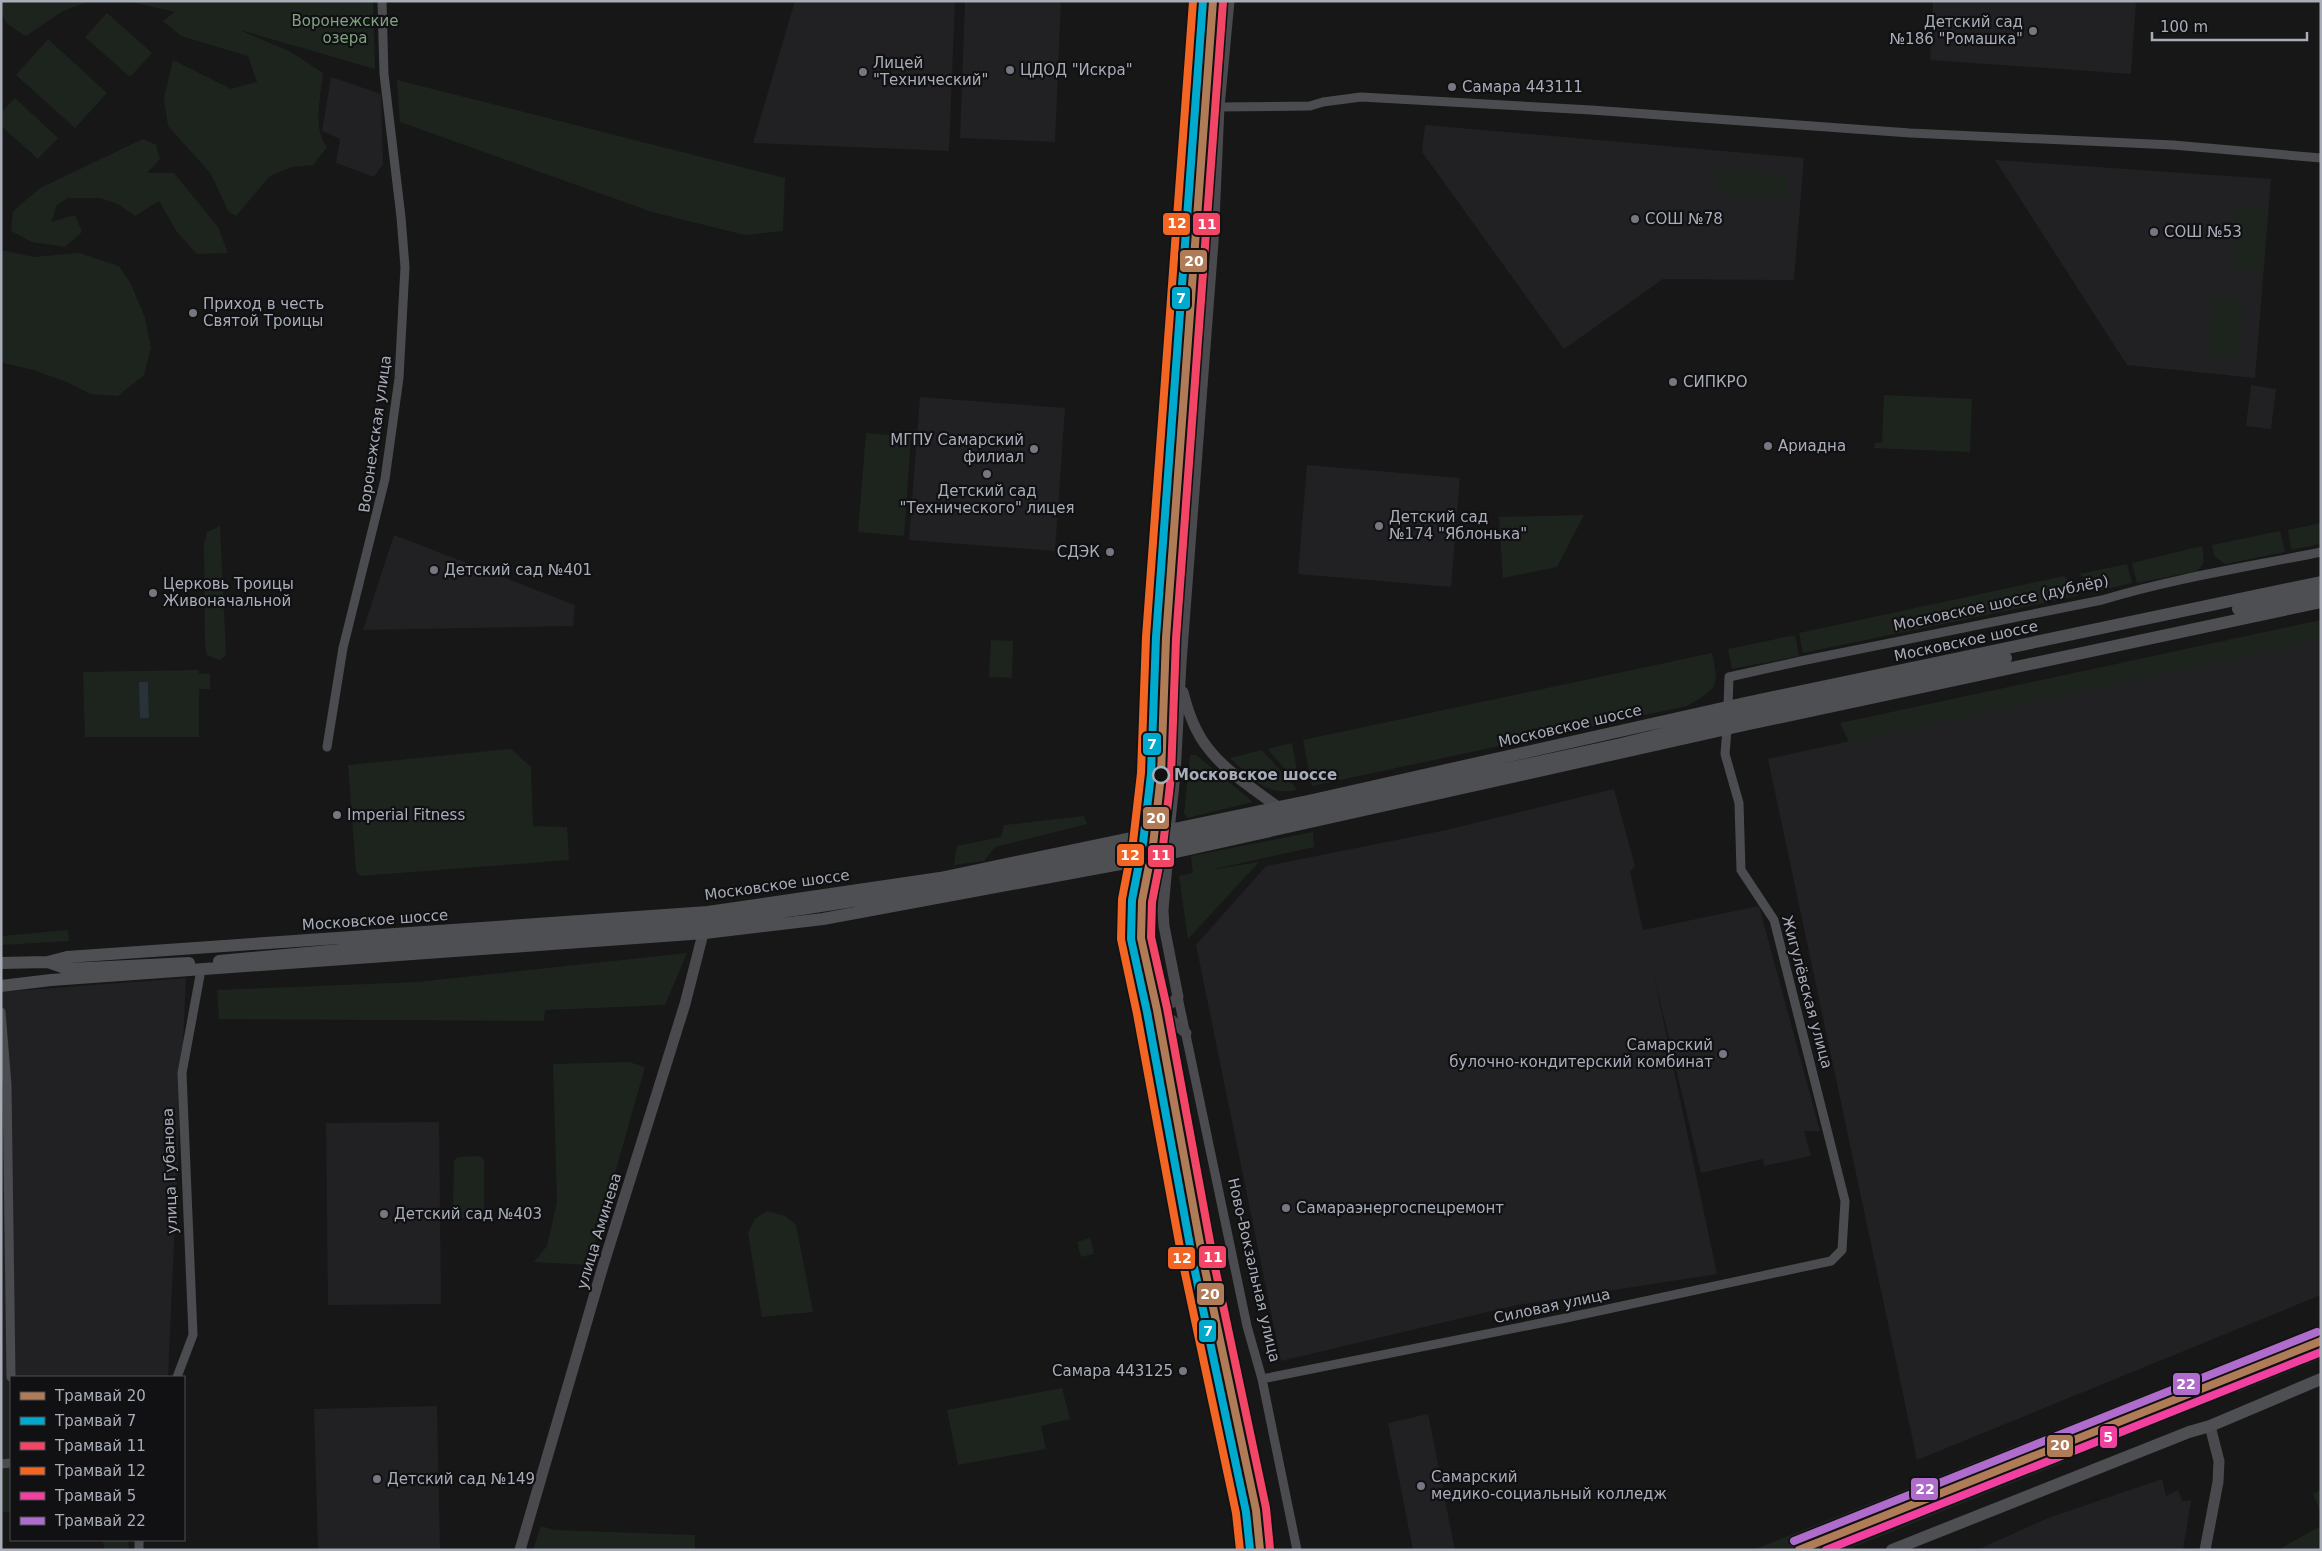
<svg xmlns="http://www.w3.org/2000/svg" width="2322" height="1551" viewBox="0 0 2322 1551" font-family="'DejaVu Sans',sans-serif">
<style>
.built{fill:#212123}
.green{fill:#1d241e;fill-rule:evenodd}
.water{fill:#2a3239}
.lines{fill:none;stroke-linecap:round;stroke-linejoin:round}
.street{stroke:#4b4c50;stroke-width:9}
.secondary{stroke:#4a4a4e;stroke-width:11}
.primary{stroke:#4d4f52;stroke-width:12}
.tram-1-casing{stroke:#111113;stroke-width:11}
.tram-2-casing{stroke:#111113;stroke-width:11}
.tram-3-casing{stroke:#111113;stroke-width:11}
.tram-4-casing{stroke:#111113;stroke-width:11}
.tram-5-casing{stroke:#111113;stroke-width:11}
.tram-6-casing{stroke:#111113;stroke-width:11}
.tram-1{stroke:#b07c57;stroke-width:8}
.tram-2{stroke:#00a9ce;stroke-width:8}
.tram-3{stroke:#f34667;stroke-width:8}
.tram-4{stroke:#f26522;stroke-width:8}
.tram-5{stroke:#f240a1;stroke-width:8}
.tram-6{stroke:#b06ccc;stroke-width:8}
.poi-dot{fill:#757880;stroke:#111113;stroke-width:2}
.stop-dot{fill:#111113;stroke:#a8adb8;stroke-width:2.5}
.labels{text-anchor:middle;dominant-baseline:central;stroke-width:4.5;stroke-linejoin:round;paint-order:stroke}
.park-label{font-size:15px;fill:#7fa381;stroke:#111113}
.poi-label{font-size:15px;fill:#a8adb8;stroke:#111113;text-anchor:start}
.street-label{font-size:15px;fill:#a8adb8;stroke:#111113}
.stop-label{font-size:15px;font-weight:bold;fill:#a8adb8;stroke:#111113;text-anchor:start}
.line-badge{stroke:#111113;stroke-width:2}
.badge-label{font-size:14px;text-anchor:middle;font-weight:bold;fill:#fff}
</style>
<rect width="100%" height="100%" fill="#171717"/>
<path class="built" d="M795,1h160l-6,150 -196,-8z
M965,1h96l-6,141 -95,-4z
M1933,1h203l-5,73 -201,-14z
M331,77l50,17 2,70 -9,13 -38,-14 4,-24 -18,-8z
M1425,125l379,33 -10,122 -131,-1 -99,70 -142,-197z
M1995,160l276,19 -16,199 -128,-13z
M2251,385l25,4 -5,40 -25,-3z
M920,397l145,11 -10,143 -146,-11z
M1307,465l153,13 -9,109 -153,-13z
M394,535l181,70 -2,21 -210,4z
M2321,638v657l-404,165 -149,-701z
M1614,789l21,77 -5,5 13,59 116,-24 61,225h-16l7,25 -47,10 -1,-7 -62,14 -48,-201 64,302 -200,31 -236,56 -85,-416 70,-79 180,-36z
M186,978l-18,399h-157v100l-10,1v-486z
M439,1122l2,182 -113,1 -2,-182z
M437,1406l3,144h-122l-4,-141z
M1428,1414l27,136h-42l-25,-127z
M2162,1479l4,17 12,-6 4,11 9,-1 -8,50h-206l71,-32z"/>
<path class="green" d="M1,1h84v2l-22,8 -37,25c-17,-11 -25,-12 -25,-35z
M127,1h246l2,68 -138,-40 54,23 32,21c-2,23 -11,55 4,74l-14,18 -21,2 -22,9 -34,40 -8,-5 -17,-37 -43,-48 -4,-28 9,-38 58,29 26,-7 -9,-26 -67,-20 -18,-15 12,-9z
M107,13l45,40 -22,24 -45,-40z
M48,39l59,54 -32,35 -59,-53z
M397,80l388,98 -2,53 -38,4 -93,-23 -252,-90z
M15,98l43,40 -20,21 -37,-33v-13z
M143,139l13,6 4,14 -13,14h27l44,54 10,26 -31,1 -20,-22 -18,-31 -24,15 -17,-12 -18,-6h-32l-11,7 -6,17 24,-7 7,17 -17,15 -33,-5 -21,-11 2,-20 27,-23z
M1716,169l72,6 -1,24 -73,-6z
M2234,207l32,2 -4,61 -31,-1z
M1,250l33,7 45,-4 40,13 12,18 14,34 6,30 -7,27 -26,21 -27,-2 -24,-12 -34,-12 -29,-7 -3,-2z
M2220,297l16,1 7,10 -4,46 -4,5 -21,-1 -5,-3 2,-50z
M1884,395l88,4 -2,53 -96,-4 1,-5h7z
M866,433l45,4 -7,99 -46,-4z
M1584,515l-27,52 -54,11 -4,-61z
M2321,523v21l-30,6 -3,-20z
M220,526l6,129 -6,5 -13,-5 -2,-11 -1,-100 3,-12z
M2280,531l5,21 -60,12 -11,-8 -2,-11z
M2202,546c2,11 4,18 -5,25l-60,12 -5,-20z
M2127,564l5,19 -30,7 -23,-16z
M2064,576l16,13 -3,7 -274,57 -4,-20z
M2321,620v19l-472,103 -9,-19z
M1795,635l4,21 -67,13 -4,-20z
M991,640l22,1 -1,37 -23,-1z
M1712,653c8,35 5,35 -25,53l-375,80 -9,-46z
M199,670v4l11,-1v16h-11v48h-114l-2,-65zM140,682h8l1,36h-9z
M1292,743l7,39h-2l-30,-33z
M511,749l20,18 2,59 34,1 2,33 -209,16 -4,-5 -8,-106z
M1262,750l33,37 1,3c-32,6 -44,-12 -66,-32z
M1190,755h6l57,47 -66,16 -3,-5z
M1084,816l3,8 -92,23 -11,14 -30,4 3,-19 44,-9 3,-12z
M1313,832l1,15 -104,23 49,-8 -71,77 -9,-63 14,-3 -2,-17z
M68,930l1,11 -68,4v-9z
M687,953l-22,52 -120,5 -1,11 -325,-2 -2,-29 201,-8z
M629,1062l16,5 -56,198 -55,-3 13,-16 10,-44 -4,-138z
M480,1156l4,4v54l-4,4h-22l-5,-4 1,-54 4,-3z
M767,1211l18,5 11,9 17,87 -51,5 -14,-84 7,-14z
M1090,1238l4,16 -13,3 -4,-15z
M2321,1325v34l-82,33 -9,-2 -1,-11 56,-19 -6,-18z
M2201,1372l4,21 -103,41 -40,29 -188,76 -29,11h-92z
M1062,1388l8,31 -29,7 5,23 -88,16 -11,-55z
M11,1470v42h-10v-41z
M2321,1490v24l-8,-20z
M541,1526l13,4 141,5v15h-162z
M2321,1526v24h-39l1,-3z
M103,1540h25l1,10h-25z"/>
<path class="water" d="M139,682h9l1,36h-9z"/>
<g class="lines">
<path class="street" d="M1219,107l91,-1 13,-4 38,-5 230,13 319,23 263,12 148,13
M1728,707l1,-30 72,-16 301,-61c72,-22 146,-33 219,-48
M327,747l16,-99 42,-169 14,-101 6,-111 -4,-50 -17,-143 -2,-73
M1178,997l69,329 15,53 35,171
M1,1012l6,73 4,292
M177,1377l16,-42 -11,-262 19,-103
M1262,1379l304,-61 265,-57 11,-11 3,-49 -71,-281 -33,-50 -2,-67 -14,-49 2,-25
M1,1464l10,-1
M139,1540v10"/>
<path class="secondary" d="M1183,692c3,12 7,25 13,37 16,34 52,56 82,78
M1169,830l6,-55 6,-112 32,-421 6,-135 10,-106
M1134,837l10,-81 53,-755
M1131,862l-6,44 13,93c12,11 29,11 40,-2l-14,-71 -1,-16 5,-57
M1153,1008l16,10 17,15
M520,1550l83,-284 82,-262 20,-78
M2205,1550l13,-68 1,-21 -9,-35"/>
<path class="primary" d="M2238,609l83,-18
M219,961l220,-20 267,-19 96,-13 140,-22 227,-45 452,-98 126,-31 259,-55
M48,962l20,7 121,-6
M1,963l47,-1 19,-5 641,-45 232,-34 368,-77 437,-98 576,-121
M1,986l50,-6 654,-47 118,-14 308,-57 618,-138 572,-122
M1892,1550l297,-118 21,-6 111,-47"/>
<g class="tram-1-casing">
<path id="tram-1" d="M1213,1l-47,637 -5,137 -8,70 -11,56 -1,37 16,72 46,250 53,250 4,40
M1799,1550l522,-209"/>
</g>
<g class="tram-2-casing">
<path id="tram-2" d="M1203,1l-47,636 -5,137 -8,69 -11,57 -1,39 16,73 46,250 53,250 4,38"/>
</g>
<g class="tram-3-casing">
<path id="tram-3" d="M1223,2l-47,637 -5,137 -8,70 -11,56 -1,35 16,71 46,250 53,250 4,41"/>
</g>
<g class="tram-4-casing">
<path id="tram-4" d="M1193,1l-47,636 -5,136 -8,69 -11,57 -1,40 16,75 46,250 53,249 4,37"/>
</g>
<g class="tram-5-casing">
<path id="tram-5" d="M1826,1550l495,-198"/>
</g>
<g class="tram-6-casing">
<path id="tram-6" d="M1794,1541l523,-209"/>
</g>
<use href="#tram-1" class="tram-1"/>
<use href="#tram-2" class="tram-2"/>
<use href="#tram-3" class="tram-3"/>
<use href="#tram-4" class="tram-4"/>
<use href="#tram-5" class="tram-5"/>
<use href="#tram-6" class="tram-6"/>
</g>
<g class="poi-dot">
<circle cx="2033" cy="31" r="5"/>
<circle cx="1010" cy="70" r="5"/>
<circle cx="863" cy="72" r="5"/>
<circle cx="1452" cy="87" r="5"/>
<circle cx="1635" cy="219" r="5"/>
<circle cx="2154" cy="232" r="5"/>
<circle cx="193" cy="313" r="5"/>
<circle cx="1673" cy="382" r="5"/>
<circle cx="1768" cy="446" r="5"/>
<circle cx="1034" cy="449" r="5"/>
<circle cx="987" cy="474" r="5"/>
<circle cx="1379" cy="526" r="5"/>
<circle cx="1110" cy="552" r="5"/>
<circle cx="434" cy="570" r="5"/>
<circle cx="153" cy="593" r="5"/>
<circle cx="337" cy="815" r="5"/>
<circle cx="1723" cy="1054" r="5"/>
<circle cx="1286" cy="1208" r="5"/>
<circle cx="384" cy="1214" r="5"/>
<circle cx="1183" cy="1371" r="5"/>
<circle cx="377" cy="1479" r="5"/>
<circle cx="1421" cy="1486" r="5"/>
</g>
<circle class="stop-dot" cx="1161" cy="775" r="8"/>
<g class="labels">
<g class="park-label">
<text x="345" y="21">Воронежские<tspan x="345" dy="17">озера</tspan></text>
</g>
<g class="poi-label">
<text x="2023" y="22" text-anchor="end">Детский сад<tspan x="2023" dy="17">№186 "Ромашка"</tspan></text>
<text x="873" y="63">Лицей<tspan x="873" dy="17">"Технический"</tspan></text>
<text x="1020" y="70">ЦДОД "Искра"</text>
<text x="1462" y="87">Самара 443111</text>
<text x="1645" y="219">СОШ №78</text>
<text x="2164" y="232">СОШ №53</text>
<text x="203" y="304">Приход в честь<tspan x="203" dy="17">Святой Троицы</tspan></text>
<text x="1683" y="382">СИПКРО</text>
<text x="1024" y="440" text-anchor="end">МГПУ Самарский<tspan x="1024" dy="17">филиал</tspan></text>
<text x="1778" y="446">Ариадна</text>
<text x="987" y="491" text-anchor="middle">Детский сад<tspan x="987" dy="17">"Технического" лицея</tspan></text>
<text x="1389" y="517">Детский сад<tspan x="1389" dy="17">№174 "Яблонька"</tspan></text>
<text x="1100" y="552" text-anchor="end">СДЭК</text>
<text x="444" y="570">Детский сад №401</text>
<text x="163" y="584">Церковь Троицы<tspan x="163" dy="17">Живоначальной</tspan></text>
<text x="347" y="815">Imperial Fitness</text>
<text x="1713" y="1045" text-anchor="end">Самарский<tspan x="1713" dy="17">булочно-кондитерский комбинат</tspan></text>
<text x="1296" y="1208">Самараэнергоспецремонт</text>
<text x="394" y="1214">Детский сад №403</text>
<text x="1173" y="1371" text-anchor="end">Самара 443125</text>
<text x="1431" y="1477">Самарский<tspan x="1431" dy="17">медико-социальный колледж</tspan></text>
<text x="387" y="1479">Детский сад №149</text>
</g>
<g class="street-label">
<text transform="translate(375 434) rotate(-82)">Воронежская улица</text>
<text transform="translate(2001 603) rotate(-12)">Московское шоссе (дублёр)</text>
<text transform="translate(1966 641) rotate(-12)">Московское шоссе</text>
<text transform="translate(1570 726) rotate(-13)">Московское шоссе</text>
<text transform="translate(777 885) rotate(-8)">Московское шоссе</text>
<text transform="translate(375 920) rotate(-4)">Московское шоссе</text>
<text transform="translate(1807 992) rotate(75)">Жигулёвская улица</text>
<text transform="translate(170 1171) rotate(-92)">улица Губанова</text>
<text transform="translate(599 1231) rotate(-73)">улица Аминева</text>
<text transform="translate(1254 1270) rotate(77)">Ново-Вокзальная улица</text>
<text transform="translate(1552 1306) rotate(-12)">Силовая улица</text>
</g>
<g class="stop-label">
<text x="1174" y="775">Московское шоссе</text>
</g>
</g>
<g class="line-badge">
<rect x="1162" y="212" width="29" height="24" rx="5" fill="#f26522"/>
<rect x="1192" y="212" width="29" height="24" rx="5" fill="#f34667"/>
<rect x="1179" y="249" width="29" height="24" rx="5" fill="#b07c57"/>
<rect x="1171" y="286" width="20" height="24" rx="5" fill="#00a9ce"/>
<rect x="1142" y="732" width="20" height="24" rx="5" fill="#00a9ce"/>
<rect x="1142" y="806" width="28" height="24" rx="5" fill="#b07c57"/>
<rect x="1116" y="843" width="29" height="24" rx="5" fill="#f26522"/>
<rect x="1147" y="844" width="28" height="24" rx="5" fill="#f34667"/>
<rect x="1198" y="1245" width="29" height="24" rx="5" fill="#f34667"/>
<rect x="1167" y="1246" width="29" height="24" rx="5" fill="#f26522"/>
<rect x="1196" y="1282" width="29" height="24" rx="5" fill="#b07c57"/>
<rect x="1198" y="1319" width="19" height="24" rx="5" fill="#00a9ce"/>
<rect x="2172" y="1372" width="29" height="24" rx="5" fill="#b06ccc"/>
<rect x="2099" y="1425" width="19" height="24" rx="5" fill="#f240a1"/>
<rect x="2046" y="1434" width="28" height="24" rx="5" fill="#b07c57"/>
<rect x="1910" y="1477" width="29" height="24" rx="5" fill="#b06ccc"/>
</g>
<g class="badge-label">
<text x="1177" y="228">12</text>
<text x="1207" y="229">11</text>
<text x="1194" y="266">20</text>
<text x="1181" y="303">7</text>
<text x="1152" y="749">7</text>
<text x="1156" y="823">20</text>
<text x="1130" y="860">12</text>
<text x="1161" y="860">11</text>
<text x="1213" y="1262">11</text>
<text x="1182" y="1263">12</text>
<text x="1210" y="1299">20</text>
<text x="1208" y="1336">7</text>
<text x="2186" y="1389">22</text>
<text x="2108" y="1442">5</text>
<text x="2060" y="1450">20</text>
<text x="1925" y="1494">22</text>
</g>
<rect width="2322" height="1551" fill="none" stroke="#a8adb8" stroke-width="5"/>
<rect x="10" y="1376" width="175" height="165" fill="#111113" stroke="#4d4f55"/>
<rect x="20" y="1392" width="25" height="8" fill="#b07c57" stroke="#4d4f55"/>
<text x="55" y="1401" font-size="15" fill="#a8adb8">Трамвай 20</text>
<rect x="20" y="1417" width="25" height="8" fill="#00a9ce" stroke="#4d4f55"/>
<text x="55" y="1426" font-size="15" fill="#a8adb8">Трамвай 7</text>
<rect x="20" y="1442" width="25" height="8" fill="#f34667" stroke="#4d4f55"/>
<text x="55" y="1451" font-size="15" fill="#a8adb8">Трамвай 11</text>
<rect x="20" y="1467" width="25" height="8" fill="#f26522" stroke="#4d4f55"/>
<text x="55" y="1476" font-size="15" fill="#a8adb8">Трамвай 12</text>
<rect x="20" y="1492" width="25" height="8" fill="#f240a1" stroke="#4d4f55"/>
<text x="55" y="1501" font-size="15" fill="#a8adb8">Трамвай 5</text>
<rect x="20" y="1517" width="25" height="8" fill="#b06ccc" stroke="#4d4f55"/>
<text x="55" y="1526" font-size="15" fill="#a8adb8">Трамвай 22</text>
<path d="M2152 32v8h155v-8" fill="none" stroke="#a8adb8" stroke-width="2.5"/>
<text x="2160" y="32" font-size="15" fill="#a8adb8" stroke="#111113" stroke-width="4" paint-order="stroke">100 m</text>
</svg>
